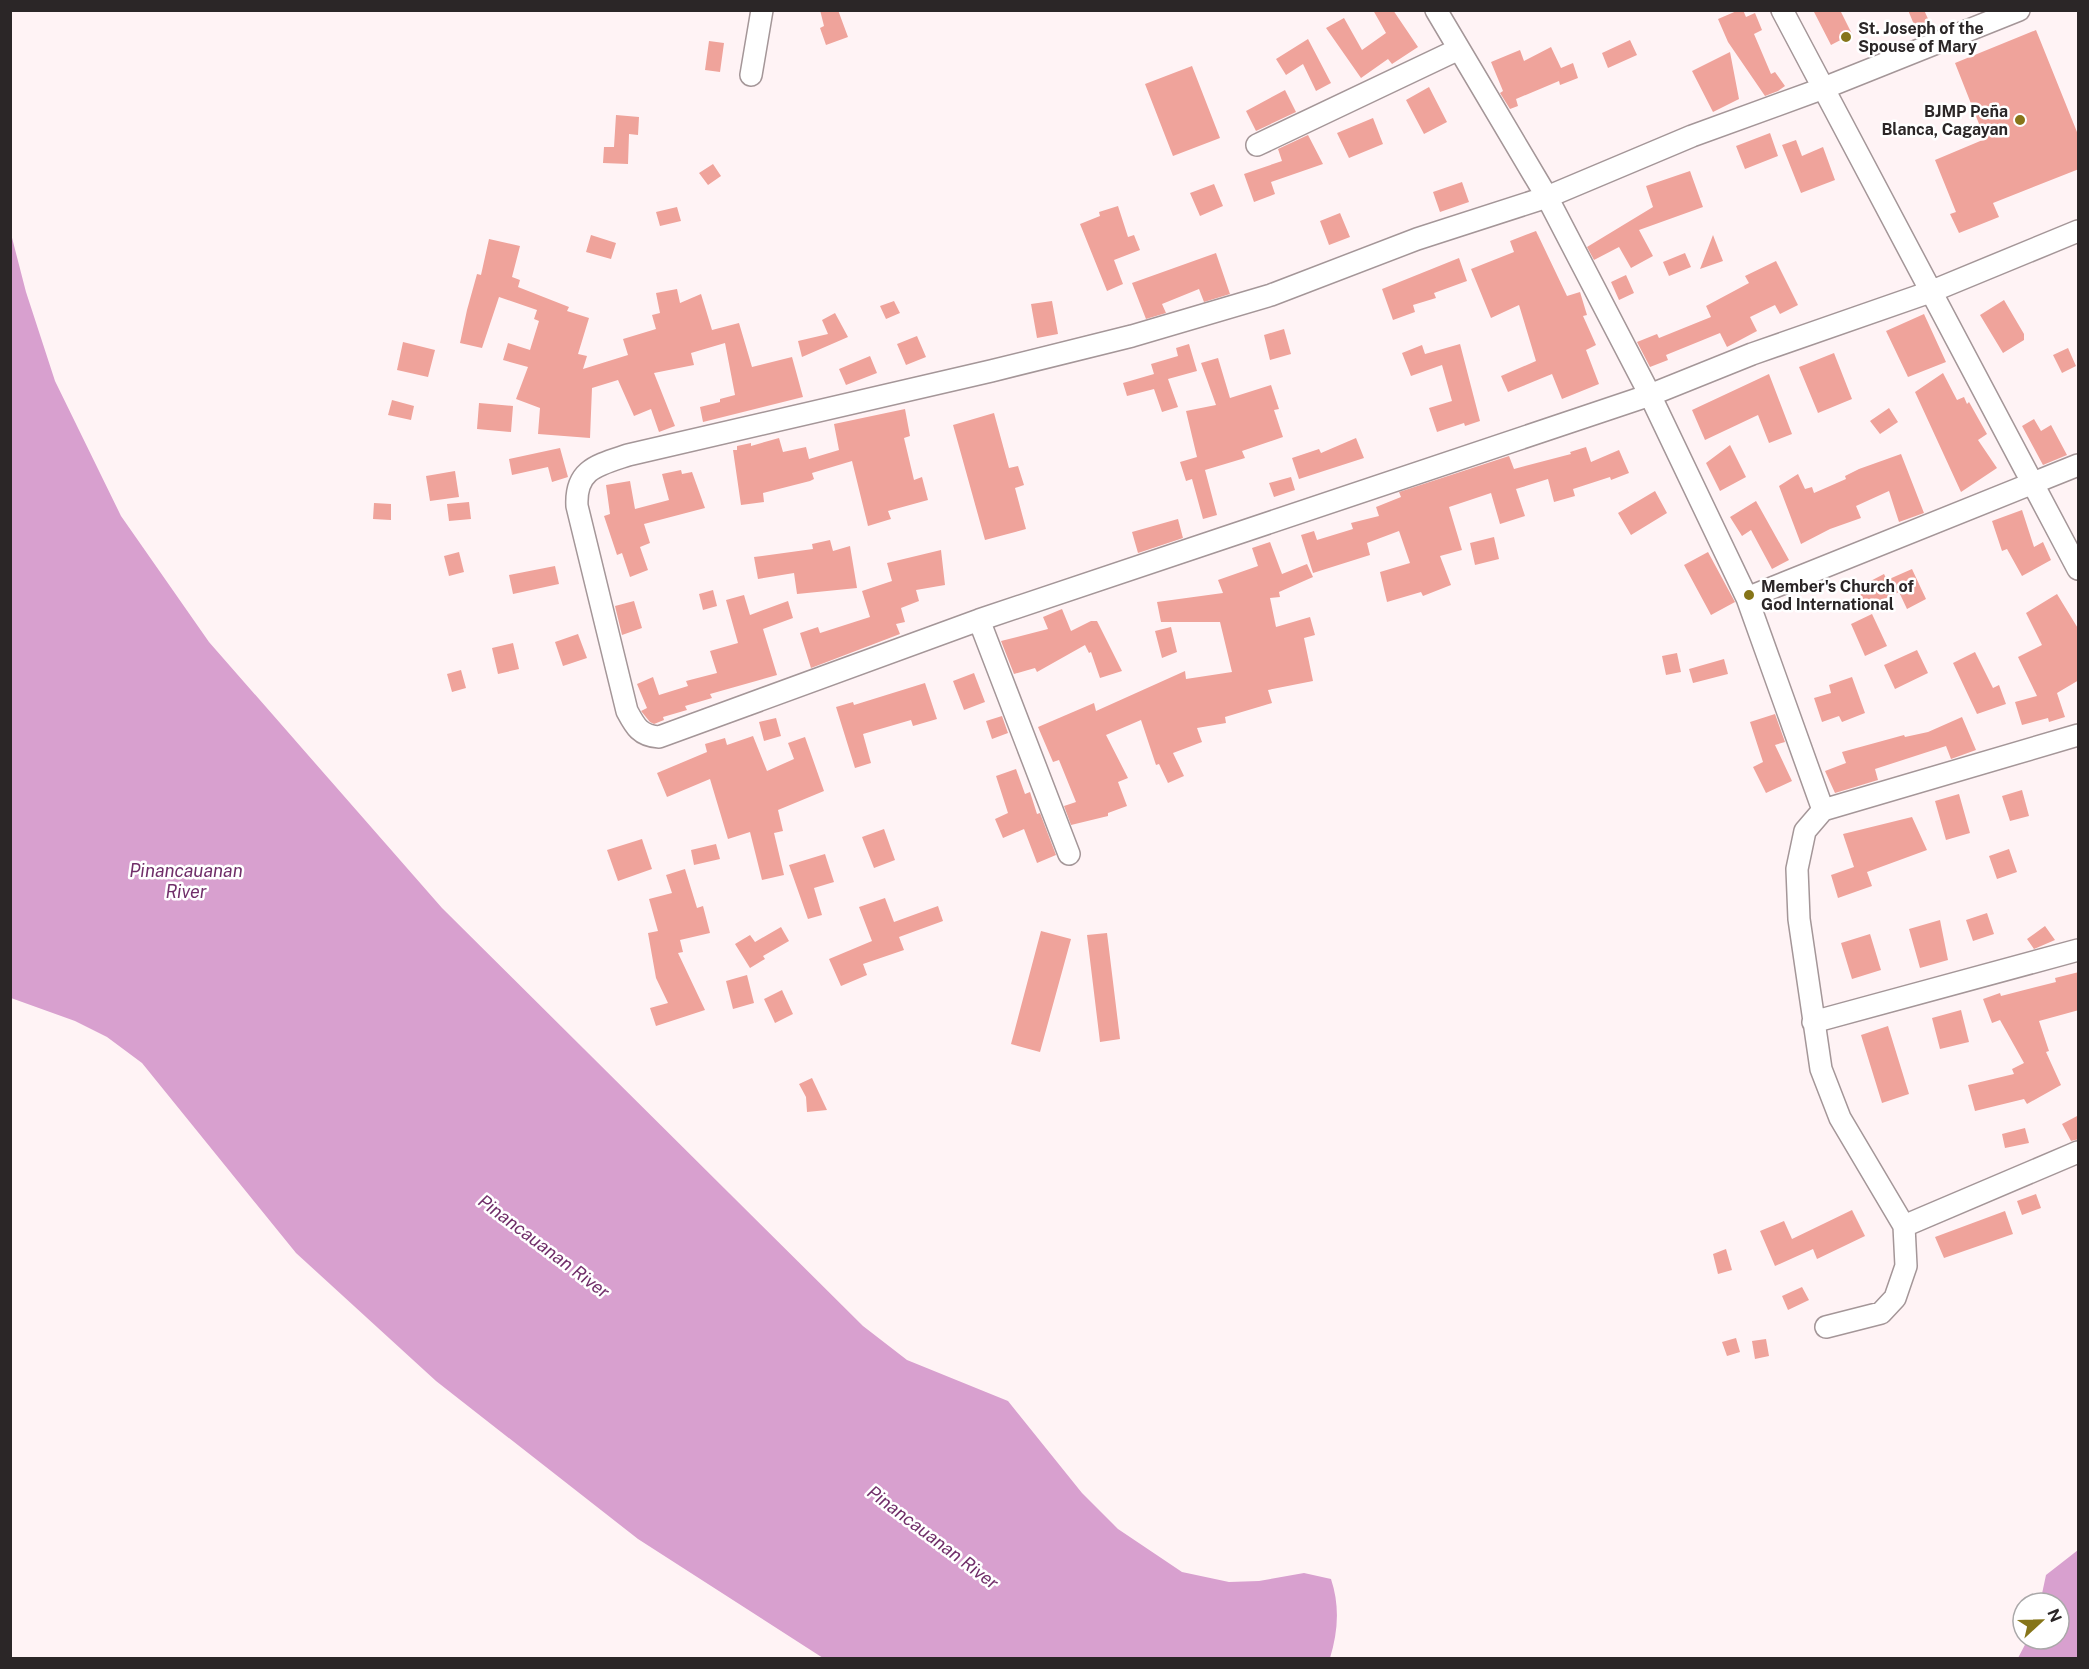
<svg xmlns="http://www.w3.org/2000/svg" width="2089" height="1669" viewBox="0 0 2089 1669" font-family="'Public Sans',sans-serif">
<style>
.water{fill:#d8a0cf}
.building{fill:#efa39b}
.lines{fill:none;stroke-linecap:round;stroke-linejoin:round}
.minor-casing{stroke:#a49698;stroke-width:24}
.minor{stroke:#fff;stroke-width:21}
.poi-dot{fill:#867519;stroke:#fff;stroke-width:2}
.labels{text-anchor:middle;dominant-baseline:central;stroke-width:5;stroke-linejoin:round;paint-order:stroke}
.poi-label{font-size:16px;font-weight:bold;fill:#2b2627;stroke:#fff;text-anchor:start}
.water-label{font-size:18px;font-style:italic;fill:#702e69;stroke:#fff}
</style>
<rect width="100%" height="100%" fill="#fff3f5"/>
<path class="water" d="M10,230l16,62 29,89 66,135 88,126 233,266 421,418 44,34 101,41 74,92 36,36 64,43 47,10 30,-1 45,-8 27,6c9,27 7,53 -1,79h-507l-185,-119 -202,-158 -140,-128 -154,-190 -35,-26 -32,-16 -64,-23z
M2078,1550v108h-60l10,-19h31v-36h-19l6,-28z"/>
<path class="building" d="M820,10h18l10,27 -22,8 -6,-17 4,-2z
M1373,10h20l25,37 -26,17 -4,-5 -27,19 -35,-50 18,-10 18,32 24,-17z
M1739,10h4l3,7 9,-4 7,17 -8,4 17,40 4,-2 10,14 -7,5 -13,5 -37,-54 -10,-23z
M1813,10h27l12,24 -21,11z
M1908,10h16l5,11 -14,6z
M2036,30l43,107v32l-86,34 6,14 -40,16 -9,-19 6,-2 -21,-52 50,-21 -30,-76z
M1308,39l23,44 -15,8 -13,-27 -17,11 -10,-16z
M1630,40l7,15 -29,13 -6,-15z
M709,41l15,2 -4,29 -15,-2z
M1551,47l10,21 12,-5 5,15 -18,7 -1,-4 -43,18 2,7 -8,3 -10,-16 3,-2 -12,-29 29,-12 4,11z
M1730,52l9,47 -26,13 -21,-41z
M1192,66l28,72 -47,18 -28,-72z
M1429,87l18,35 -23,12 -18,-34z
M1285,90l11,22 -40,19 -10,-20z
M616,115l23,2 -1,18 -9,-1 -1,30 -25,-1 1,-16h10z
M1373,118l10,26 -34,14 -12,-25z
M1770,133l8,23 -33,13 -9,-23z
M1308,135l15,29 -52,18 4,12 -21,8 -10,-28 38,-13 -4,-12z
M1796,140l6,16 21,-9 12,33 -34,13 -19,-48z
M713,164l8,12 -13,9 -9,-12z
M1690,171l13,36 -64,23 14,26 -22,12 -12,-21 -25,13 -7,-13 66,-40 -7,-21z
M1462,182l7,20 -29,10 -7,-20z
M1214,184l9,22 -23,10 -10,-23z
M1118,206l10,31 6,-2 6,15 -26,10 9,24 -16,7 -27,-67 20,-8 -1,-4z
M677,207l4,14 -21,5 -4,-14z
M1340,213l10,24 -21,8 -9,-24z
M1536,231l31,65 13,-4 7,23 -4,1 13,29 -10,5 13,34 -37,15 -10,-25 -44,18 -7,-16 35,-15 -17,-56 -28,13 -20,-49 43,-17 -4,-11z
M591,235l25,8 -5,16 -25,-7z
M1713,235l10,26 -23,8z
M489,239l31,7 -8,31 8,3 -2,7 51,20 -2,4 22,7 -11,36 9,2 -4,13 45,-14 -5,-16 33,-10 -4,-14 8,-2 -4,-20 21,-4 3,14 21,-9 11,36 27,-7 13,44 40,-10 11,40 -100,25 -3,-15 20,-5v-3l15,-4 -10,-52 -34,10 3,12 -40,8 21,53 -16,6 -8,-23 -17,7 -16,-36 -26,8 -2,50 -52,-4 2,-26 -24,-9 12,-32 -25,-7 5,-17 22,7 9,-29 -5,-2 3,-9 -38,-13 -17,51 -22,-5 7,-33 10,-36 4,1z
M1216,253l14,41 -26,8 -5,-13 -37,15 4,9 -20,6 -14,-36z
M1685,253l6,14 -22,9 -6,-14z
M1459,258l8,23 -33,12 2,5 -23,7 2,7 -22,8 -11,-31z
M1776,261l22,44 -18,9 -5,-9 -25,12 7,14 -30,16 -7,-14 -54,22 2,5 -18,7 -13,-25 20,-8 2,4 52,-21 -5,-11 43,-23 -4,-7z
M1626,275l8,18 -15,7 -8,-18z
M2004,300l20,34v6l-21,13 -23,-38z
M894,301l6,12 -14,6 -6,-13z
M1052,301l6,33 -21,4 -6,-34z
M835,313l13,24 -46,20 -4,-16 30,-7 -6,-14z
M1924,314l22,48 -38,15 -22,-46z
M1284,329l7,25 -21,6 -6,-25z
M917,336l9,21 -20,8 -9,-21z
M403,342l32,8 -7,27 -31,-7z
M1189,344l8,27 -29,8 10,28 -16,5 -8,-23 -27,7 -4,-13 31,-9 -3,-10 27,-8 -2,-8z
M1460,344l20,77 -15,5 -1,-3 -27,9 -8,-24 23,-7 -10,-36 -31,11 -9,-23 20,-8 3,9z
M2068,348l8,18 -14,7 -9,-18z
M1834,353l18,46 -34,14 -19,-46z
M870,356l7,17 -31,12 -7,-16z
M1218,358l12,40 41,-13 8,24 -5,1 9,27 -41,14 3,7 -40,12 12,45 -14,4 -11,-40 -6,2 -6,-19 17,-5 -11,-46 30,-6 -15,-42z
M1943,373l14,27 7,-3 3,7 2,-2 18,32 -9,6 19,28 -36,24 -46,-100z
M1769,374l23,60 -23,9 -11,-28 -53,25 -13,-30z
M392,400l22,6 -3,14 -23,-5z
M479,403l34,3 -2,26 -34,-3z
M1889,408l9,14 -18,12 -10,-13z
M905,409l5,27 -6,2 10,42 8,-3 6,23 -40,11 3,8 -23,7 -16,-65 -40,12 2,6 -4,2 -47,12 1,9 -23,3 -8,-55h4v-4l14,-3v3l28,-8 4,14 23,-5 3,12 30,-9 -5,-26z
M994,413l15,55 9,-2 6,19 -9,3 11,41 -41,11 -32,-115z
M2034,419l7,12 10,-6 16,30 -24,10 -21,-39z
M1356,438l8,20 -65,21 -7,-21 27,-9 2,4z
M1730,445l16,32 -26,14 -14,-28z
M1586,447l5,15 28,-12 10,23 -18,7 -1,-3 -37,12 2,7 -21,6 -6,-23 -32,10 9,27 -25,8 -9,-31 -42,14 13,43 -22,6 11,29 -28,11 -2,-4 -34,10 -7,-30 30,-9 -11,-32 -32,12 3,12 -57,18 -12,-38 13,-4 3,9 36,-11 -2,-6 28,-7 -3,-9 25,-10 -2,-5 110,-36 5,13 57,-15 -1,-2z
M560,448l8,29 -16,5 -4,-15 -36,8 -3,-16z
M1901,454l23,59 -25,9 -10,-31 -33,15 5,12 -31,11 -29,15 -22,-58 19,-12 7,15 7,-2 2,6 32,-14 -1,-3 14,-7z
M681,470l1,4 10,-2 13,36 -61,16 6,19 -10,4 8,23 -18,7 -8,-24 -5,2 -13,-39 6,-2 -4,-29 24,-4 5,28 34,-9 -7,-26z
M455,471l4,26 -29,4 -4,-25z
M1291,477l4,13 -21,7 -5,-14z
M1655,491l12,22 -36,22 -13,-22z
M1756,501l33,59 -17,9 -21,-39 -9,6 -12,-19z
M469,502l2,17 -22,2 -2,-17z
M374,503l17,1v16l-18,-1z
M2022,510l12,37 9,-5 8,18 -29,16 -15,-27 -5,2 -10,-30z
M1178,519l5,19 -45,15 -6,-21z
M1494,537l5,22 -24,6 -5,-22z
M830,540l3,11 17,-5 7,42 -60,6 -3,-21 -36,6 -4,-22 59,-8 -1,-5z
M1270,542l12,32 25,-10 6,13 -34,15 1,5 -10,1 6,29 34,-10 5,18 -11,3 9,43 -45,9 4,13 -47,14 1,6 -29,5 5,14 -29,11 11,23 -16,7 -9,-19 -3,1 -15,-45 -35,15 22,43 -10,4 9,24 -19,7v3l-37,9 -7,-19 12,-4 -17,-42 -6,2 -15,-35 56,-24 2,8 89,-40 1,8 46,-7 -12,-50h-59l-4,-20 66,-9 -5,-13 40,-14 -6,-18z
M941,550l4,35 -29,5 3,11 -18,7 4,14 -9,2 4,10 -89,34 -11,-35 18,-6 2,6 50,-16 -8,-26 30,-10 -5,-18z
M459,552l5,20 -15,4 -5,-20z
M1708,552l27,50 -24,13 -27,-50z
M555,566l4,18 -46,10 -4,-19z
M1912,569l14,30 -19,10 -8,-17 -32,15 -10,-19 27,-14 3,6z
M713,590l4,16 -14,4 -4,-16z
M2057,594l22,36v50l-22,13 8,24 -16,5 -1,-4 -26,7 -7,-23 22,-6 -19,-39 24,-12 -16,-32z
M744,595l6,20 38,-14 5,17 -30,11 14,46 -67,19 2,4 -27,8 2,4 -24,7 1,3 -10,4 -4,-2 -9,-11 6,-3 -10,-24 16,-7 6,18 29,-9 -2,-5 31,-8 -7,-22 28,-8 -12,-43z
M634,601l8,27 -20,7 -7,-29z
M1062,609l9,22 20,-10h6l25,50 -22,7 -9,-26 -2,1 -4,-8 -48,27 -2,-4 -21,6 -13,-33 47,-12 -5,-12z
M1872,614l15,32 -22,10 -14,-32z
M1171,627l6,25 -15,6 -7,-27z
M578,634l9,24 -24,8 -8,-24z
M513,643l6,26 -21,5 -6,-26z
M1917,650l11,23 -33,16 -11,-24z
M1975,652l18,36 6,-3 7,19 -29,10 -24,-51z
M1677,653l4,19 -15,3 -4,-19z
M1724,659l4,15 -35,9 -4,-14z
M461,670l5,18 -14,4 -5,-18z
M974,673l11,29 -21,8 -11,-29z
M1852,677l13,36 -23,9 -3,-6 -17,6 -8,-24 17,-5 -2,-8z
M925,683l12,36 -24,7 -2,-6 -48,14 8,29 -16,5 -19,-61 17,-5 1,3z
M1775,714l10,28 -10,3 17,36 -26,12 -13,-26 10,-5 -13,-40z
M1002,716l6,17 -16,6 -6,-18z
M1962,717l14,33 -25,9 -5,-13 -71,23 3,11 -43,13 -10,-22 21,-8 -4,-11 62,-17 1,2 23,-5z
M776,718l5,18 -17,5 -5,-19z
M753,736l14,35 27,-12 -6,-16 17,-6 19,54 -46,19 5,21 -9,2 10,42 -22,5 -12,-48 -22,7 -18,-60 -43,18 -10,-24 50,-21 -2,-8 20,-6 2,7z
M1016,769l9,25 5,-2 7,22 3,-1 16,42 -19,8 -13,-34 -21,9 -8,-19 13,-6 -12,-37z
M2022,790l7,26 -19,5 -8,-25z
M1959,794l11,39 -24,7 -11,-39z
M1912,817l15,33 -60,22 5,14 -34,12 -7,-23 23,-8 -11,-33z
M884,829l11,31 -21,8 -12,-31z
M642,839l10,30 -34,12 -11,-31z
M716,844l4,15 -26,6 -3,-15z
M2009,849l8,23 -20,7 -8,-23z
M825,854l9,28 -20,6 8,27 -14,4 -19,-54z
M685,869l12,39 6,-2 7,27 -30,7 3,12 -5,1 27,57 -49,16 -6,-18 18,-5 -12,-25 -8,-45 10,-2 -9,-32 23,-6 -6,-18z
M885,898l9,24 44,-16 5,15 -44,16 5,13 -41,14 4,11 -26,11 -12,-27 43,-18 -13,-34z
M1987,913l7,21 -21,7 -7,-21z
M1940,920l8,40 -28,8 -11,-39z
M2045,926l10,14 -21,9 -7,-10z
M781,927l8,14 -26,15 2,3 -15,9 -15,-24 15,-9 5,7z
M1041,931l30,8 -31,113 -29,-8z
M1107,933l13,106 -20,3 -13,-107z
M1870,934l11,36 -29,9 -11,-36z
M2079,972v38l-40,11 10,30 -3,1 15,33 -34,19 -3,-5 -49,12 -7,-26 46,-11 -2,-5 12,-6 -24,-43 -8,3 -9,-24 17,-6 1,3 55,-14 -1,-4z
M747,975l7,28 -21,6 -7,-28z
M782,990l11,24 -18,9 -11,-24z
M1961,1010l8,32 -29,7 -8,-31z
M1888,1026l21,68 -27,9 -21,-68z
M812,1078l15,32 -20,2 -1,-15 -7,-13z
M2079,1115v24l-8,2 -9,-17z
M2025,1128l4,15 -24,5 -3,-14z
M2036,1194l5,14 -19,7 -5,-14z
M1852,1210l13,26 -48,23 -4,-10 -38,17 -15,-35 24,-10 8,18z
M2005,1211l8,23 -69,24 -9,-21z
M1726,1249l6,21 -14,4 -5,-20z
M1802,1287l7,13 -21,10 -6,-14z
M1736,1338l4,14 -13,4 -5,-14z
M1766,1339l3,17 -14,3 -3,-18z"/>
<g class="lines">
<g class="minor-casing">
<path id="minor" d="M1436,10l111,187 103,198 97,203 76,212
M1782,10l296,559
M2019,10l-195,78 -132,48 -145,61 -130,42 -146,56 -139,41 -141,35 -363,84c-30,10 -53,14 -51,51l50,205c8,15 13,25 32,26l320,-117 671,-225 102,-41 178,-62 148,-61
M751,75l11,-65
M1257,145l202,-96
M1747,598l331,-133
M979,620l90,234
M1813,1022l265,-72
M1904,1226l174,-74
M1826,1327l55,-14 14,-15 11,-32 -2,-40 -64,-108 -19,-49 -22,-150 -2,-50 8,-38 18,-21 255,-75"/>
</g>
<use href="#minor" class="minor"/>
</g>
<g class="poi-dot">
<circle cx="1846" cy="37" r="6"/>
<circle cx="2020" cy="120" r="6"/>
<circle cx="1749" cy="595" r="6"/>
</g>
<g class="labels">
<g class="poi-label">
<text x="1858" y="28">St. Joseph of the<tspan x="1858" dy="18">Spouse of Mary</tspan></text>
<text x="2008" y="111" text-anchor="end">BJMP Peña<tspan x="2008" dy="18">Blanca, Cagayan</tspan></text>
<text x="1761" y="586">Member's Church of<tspan x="1761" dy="18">God International</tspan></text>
</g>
<g class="water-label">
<text x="186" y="870">Pinancauanan<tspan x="186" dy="21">River</tspan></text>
<text transform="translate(544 1246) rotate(37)">Pinancauanan River</text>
<text transform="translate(933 1537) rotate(37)">Pinancauanan River</text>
</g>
</g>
<rect width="2089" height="1669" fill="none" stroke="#2b2627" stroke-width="24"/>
<g transform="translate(2041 1621) rotate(68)"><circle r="28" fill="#ffffff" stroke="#aaa8a9" stroke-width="1.5"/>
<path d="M0-4.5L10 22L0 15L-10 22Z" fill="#867519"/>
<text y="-9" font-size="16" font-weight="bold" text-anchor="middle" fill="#2b2627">N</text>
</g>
</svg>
